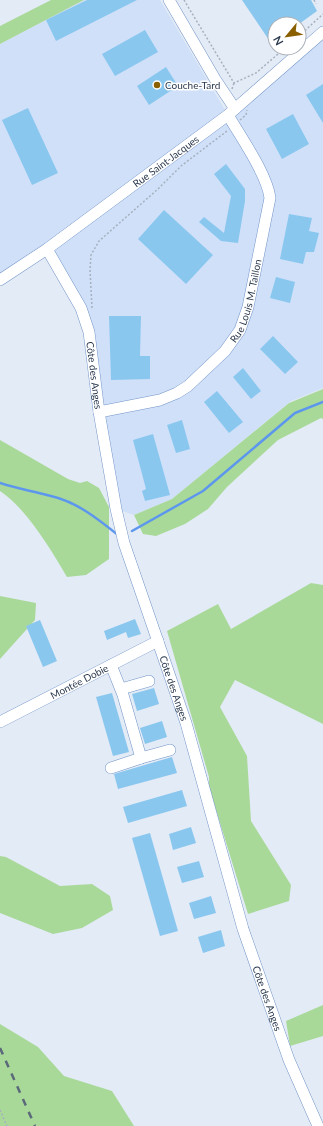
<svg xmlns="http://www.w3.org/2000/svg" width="323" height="1126" viewBox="0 0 323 1126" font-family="Lato,sans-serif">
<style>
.built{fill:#d0e0f9}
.green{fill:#a9d999}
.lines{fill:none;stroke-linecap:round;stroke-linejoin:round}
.stream{stroke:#5d97ed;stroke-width:2.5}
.building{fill:#89c7ef}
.minor-casing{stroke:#7395c8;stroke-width:12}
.path{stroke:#a6b0be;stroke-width:1.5;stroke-dasharray:2 2;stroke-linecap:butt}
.minor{stroke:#fff;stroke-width:11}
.rail{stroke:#5b697b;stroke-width:2.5;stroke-dasharray:7 7;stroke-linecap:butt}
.poi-dot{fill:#8a5f00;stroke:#fff;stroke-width:1.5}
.labels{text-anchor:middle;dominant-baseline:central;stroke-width:3;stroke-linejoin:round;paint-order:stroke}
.poi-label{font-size:10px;fill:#2a394e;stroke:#fff;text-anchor:start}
.street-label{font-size:10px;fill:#2a394e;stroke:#fff}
</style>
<rect width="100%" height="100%" fill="#e3ebf6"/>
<path class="built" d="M84,0h76l68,115 95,-80v353l-32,13 -119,98 -38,16 -18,-6 -27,-177 -42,-82 -47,30v-236z"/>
<path class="green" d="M51,0h33l-84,44v-18z
M323,389v30l-2,-1 -43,22 -51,47 -19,22 -23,15 -29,12 -13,-2 -9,-19 38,-16 117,-96z
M0,440l68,39 12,4 7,-2 12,7 10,19v52l-23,16 -19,2c-16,-27 -40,-68 -67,-86z
M311,583l12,2v139l-88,-44 -15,27 27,49 4,65 40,64 -2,16 -41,13 -39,-127v-10l-42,-146 51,-27 13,25z
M0,596l36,7 -1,17 -35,39z
M0,856l6,1 54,29 32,-2 18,12 3,14 -31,18 -29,6 -53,-21z
M323,1005v31l-33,10 -4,-25z
M0,1024l38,23 26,29 48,15 22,35h-134z"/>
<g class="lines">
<path class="stream" d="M0,483c17,6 34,8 51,13 26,6 47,23 67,39
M132,531l71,-40 92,-78 28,-11"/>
</g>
<path class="building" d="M87,0h50l-81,41 -10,-21z
M242,0h69l6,11 -18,13h-24v16l-4,3z
M145,30l13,22 -43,24 -13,-22z
M166,67l12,19 -29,19 -12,-19z
M323,84v39l-17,-28z
M28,108l30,65 -26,12 -30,-65z
M293,114l16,30 -27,15 -16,-30z
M226,164l19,25v12l-7,42 -17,-2 -22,-19 5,-5 20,16 7,-37 -17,-22z
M164,210l49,45 -27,29 -48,-45z
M289,214l23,4 -3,13 10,2 -5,19h-8l-3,12 -23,-5z
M276,277l19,5 -5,21 -20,-5z
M109,316h32l-1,40h10v23l-39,1z
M273,336l25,26 -13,12 -25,-25z
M243,368l18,23 -10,8 -18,-22z
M217,391l26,31 -14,11 -25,-31z
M182,420l8,29 -14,4 -9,-28z
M153,434l17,61 -25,6 -3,-10 4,-2 -13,-49z
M135,619l6,15 -13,4 -2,-6 -19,8 -3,-9z
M40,620l17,41 -14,6 -17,-41z
M154,688l5,16 -22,7 -5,-17z
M112,693l17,59 -16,4 -17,-59z
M162,721l5,16 -22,7 -5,-16z
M172,757l5,16 -59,16 -4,-15z
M182,790l5,16 -59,17 -5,-16z
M191,827l5,16 -23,7 -4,-16z
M150,833l28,98 -18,5 -28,-98z
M199,861l5,16 -22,6 -5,-16z
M211,896l5,17 -22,6 -5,-16z
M221,930l4,16 -22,7 -5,-16z"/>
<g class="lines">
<g class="minor-casing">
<g id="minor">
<path d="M169,0l46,79 20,30"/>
<path id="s1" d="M47,249l34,59 8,24 10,80 17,97 8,34 62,180 57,206 46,131 29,66"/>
<path id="s2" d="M0,280l47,-31 181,-134 95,-83"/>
<path id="s3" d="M99,412l61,-12 17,-7 11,-7 37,-35 15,-21 8,-23 22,-109c-3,-24 -30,-62 -42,-83"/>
<path d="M111,665l12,30 18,63 -30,10"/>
<path d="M121,689l28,-8"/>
<path id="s4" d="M0,722l158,-81"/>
<path d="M141,758l29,-8"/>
</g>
</g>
<path class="path" d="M184,0l50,83 22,-10 29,-25
M314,0l2,4
M299,36l24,-22
M232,89l2,-6
M240,120l6,-5 1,-5
M92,308l-2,-38 1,-15 8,-14 59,-52 23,-23 46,-35
M0,1110l7,16"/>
<use href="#minor" class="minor"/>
<path class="rail" d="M0,1048l35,78"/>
</g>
<circle class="poi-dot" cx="157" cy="85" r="4"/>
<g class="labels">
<g class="poi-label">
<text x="165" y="85">Couche-Tard</text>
</g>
<g class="street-label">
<text stroke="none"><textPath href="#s2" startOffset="204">Rue Saint-Jacques</textPath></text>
<text stroke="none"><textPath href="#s3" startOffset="200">Rue Louis M. Taillon</textPath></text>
<text stroke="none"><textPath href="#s1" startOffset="137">Côte des Anges</textPath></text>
<text stroke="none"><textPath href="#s4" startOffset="89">Montée Dobie</textPath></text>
<text stroke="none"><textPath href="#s1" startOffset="461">Côte des Anges</textPath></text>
<text stroke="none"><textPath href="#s1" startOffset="785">Côte des Anges</textPath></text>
</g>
</g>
<g transform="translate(287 36) rotate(241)"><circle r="19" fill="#ffffff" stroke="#aab0b8"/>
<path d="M0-3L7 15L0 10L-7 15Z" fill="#8a5f00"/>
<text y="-6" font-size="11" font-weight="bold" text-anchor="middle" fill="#2a394e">N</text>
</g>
</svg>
